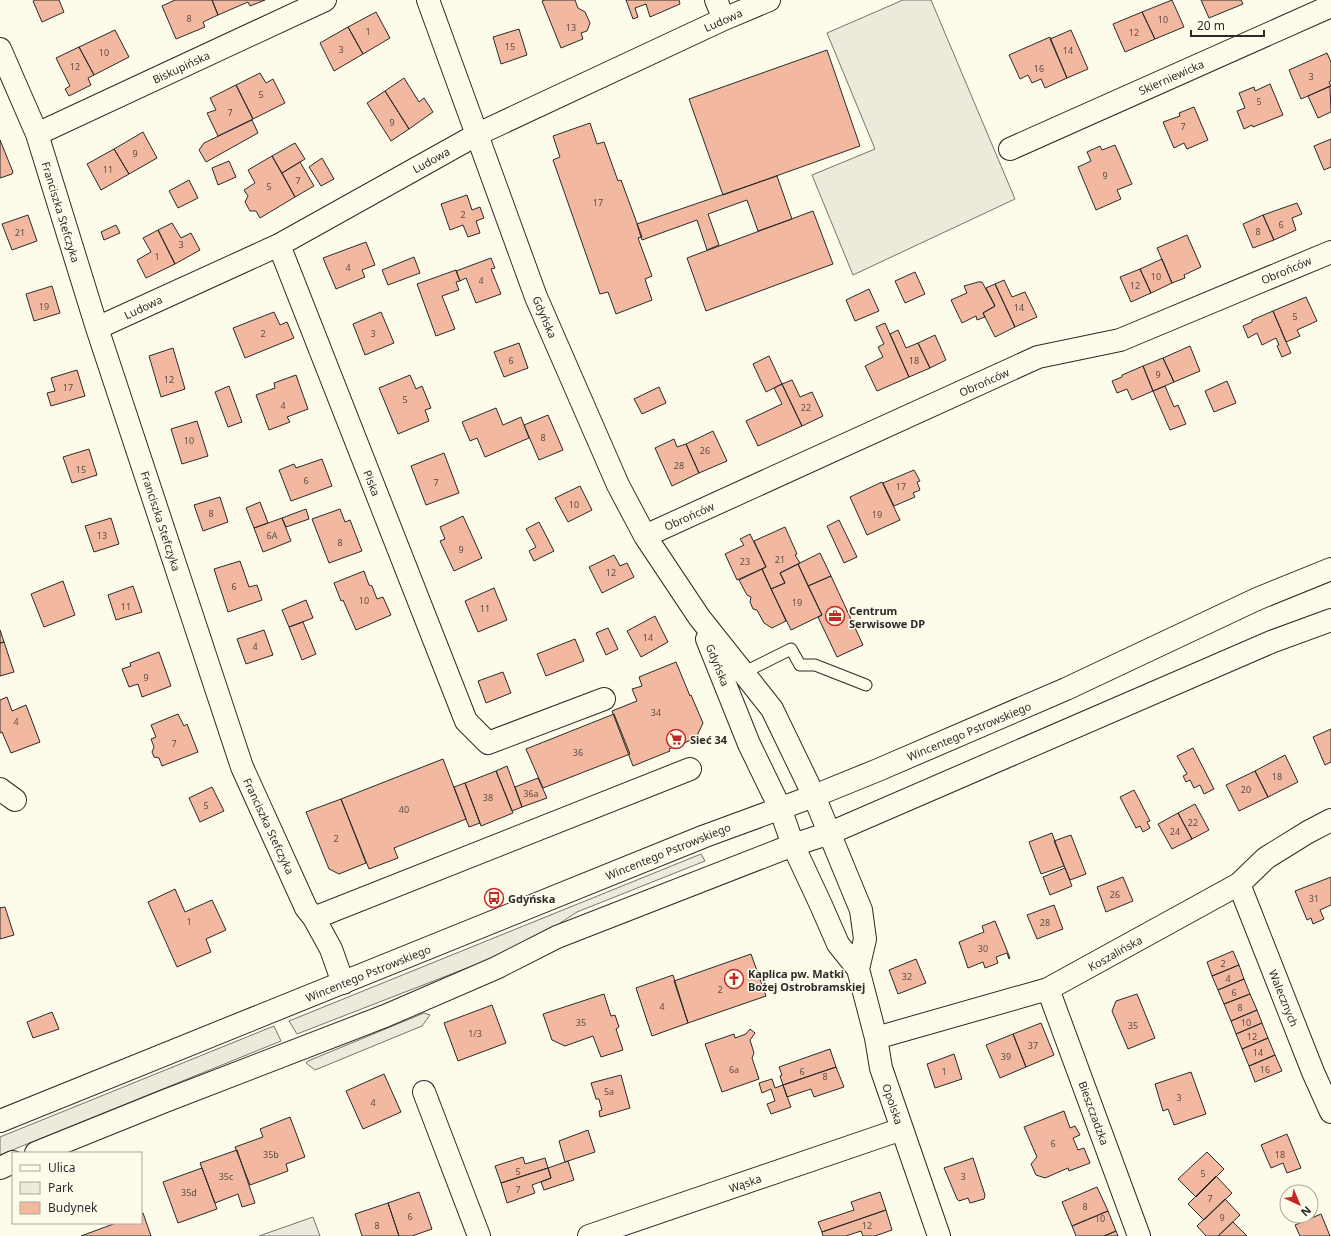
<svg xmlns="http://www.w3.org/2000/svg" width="1331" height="1236" viewBox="0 0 1331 1236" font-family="'Noto Sans',sans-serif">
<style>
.green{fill:#ecebdb;stroke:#74746e}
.building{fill:#f2b8a0;stroke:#2b2b2b}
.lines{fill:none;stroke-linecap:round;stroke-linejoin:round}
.service-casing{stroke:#2b2b2b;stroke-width:13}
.minor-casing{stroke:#2b2b2b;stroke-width:24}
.secondary-casing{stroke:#2b2b2b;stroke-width:24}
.service{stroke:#fdfbea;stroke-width:11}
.minor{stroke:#fdfbea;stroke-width:22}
.secondary{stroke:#fdfbea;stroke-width:22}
.labels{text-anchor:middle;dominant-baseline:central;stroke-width:3;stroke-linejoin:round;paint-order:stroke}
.number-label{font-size:9px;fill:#5d4e48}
.street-label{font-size:11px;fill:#2b2b2b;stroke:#fdfbea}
.poi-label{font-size:11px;font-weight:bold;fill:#2b2b2b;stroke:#fdfbea;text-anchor:start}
</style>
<rect width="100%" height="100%" fill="#fdfbea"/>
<path class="green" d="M903,0h28l84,199 -162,76 -41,-100 63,-26 -48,-116z
M701,854l4,7 -128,51 -35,23 -39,19 -206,80 -8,-13z
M424,1013l6,2 -8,11 -107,44 -9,-7 2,-2z
M274,1026l7,15 -281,114v-18z
M313,1217l7,19h-61z"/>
<path class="building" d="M35,0h24l5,12 -22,10 -9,-21z
M175,0h37l6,15 -15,7 2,5 -29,12 -14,-33z
M212,0h53l-15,6 -2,-4 -30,13z
M545,0h30l3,8 7,4 5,11 -3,8 -6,2 2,6 -22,9 -19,-47z
M626,0h53l1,4 -30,13 -4,-13 -11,4 3,9 -5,2z
M1172,0l12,27 -29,12 -13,-27z
M1201,0h40l2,4 -34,14z
M376,12l14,26 -27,16 -15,-27z
M1142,12l13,27 -30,13 -12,-28z
M348,27l15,27 -29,17 -14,-28z
M519,29l8,26 -26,9 -8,-27z
M115,30l14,27 -35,18 -15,-28z
M1071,30l17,39 -21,9 -17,-39z
M1050,37l17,41 -22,10 -4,-9 -9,4 -4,-8 -8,4 -11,-24z
M79,47l15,28 -6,3 3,7 -22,11 -4,-7 5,-3 -14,-28z
M827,50l33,96 -137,49 -34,-96z
M1327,53l4,9v19l-2,1 2,4 -30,13 -12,-29z
M260,73l6,10 7,-4 12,24 -32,16 -17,-34z
M404,78l15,24 5,-4 9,14 -24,17 -24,-38z
M1270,84l13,31 -30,12 -1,-2 -8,4 -7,-18 8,-3 -6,-15 15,-6 1,4z
M236,85l17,34 -35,17 -11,-23 9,-3 -6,-12z
M1330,86l1,26 -13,6 -10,-22z
M385,91l24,38 -18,12 -24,-38z
M1194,107l14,33 -21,9 -3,-6 -10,5 -11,-26 17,-6 -1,-3z
M252,120l6,13 -52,29 -7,-12 5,-7z
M590,123l7,21 7,-2 14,39 3,-1 21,57 -4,1 14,38 -7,3 7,21 -36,14 -8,-22 -8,2 -47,-134 7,-3 -7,-21z
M143,132l14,26 -28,16 -15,-25z
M1331,139v28l-7,3 -10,-24z
M0,140l13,32 -1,2 -12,4z
M295,143l10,16 -23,14 -10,-17z
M1115,145l17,39 -15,6 4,9 -25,11 -18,-43 13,-6 -4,-9 13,-6 2,4z
M114,149l15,25 -28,16 -14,-26z
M272,156l23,41 -35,21 -4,-7h-6l-5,-9 3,-6 -4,-6 11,-7 -7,-13z
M322,158l12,21 -13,7 -12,-19z
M229,161l7,16 -18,8 -6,-17z
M300,162l14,24 -19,11 -13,-24z
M777,176l15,43 -34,12 -11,-31 -39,14 11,31 -12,5 -10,-30 -55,20 -5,-16z
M189,180l9,18 -20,10 -9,-17z
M467,195l5,15 8,-3 4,11 -8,3 4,12 -12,4 -5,-12 -13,5 -9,-26z
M1297,203l5,11 -10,4 4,12 -22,10 -11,-25z
M813,211l20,53 -127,47 -19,-53z
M28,215l9,26 -25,9 -10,-26z
M1263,215l11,25 -21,8 -10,-24z
M172,223l9,15 10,-5 9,17 -25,14 -17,-34z
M116,225l4,8 -16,7 -3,-8z
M158,230l17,34 -29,14 -9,-18 14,-8 -8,-14z
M1187,235l14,32 -17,8 1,3 -13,5 -15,-35z
M366,242l9,23 -13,5 3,7 -29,12 -13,-31z
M414,257l6,16 -32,12 -6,-15z
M491,258l4,10 -4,1 10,25 -25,9 -10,-25 -6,3 -4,-10z
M1162,259l10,24 -21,10 -11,-24z
M1140,269l11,24 -20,9 -11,-25z
M456,270l4,11 -4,1 3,8 -17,6 13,33 -19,7 -19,-52z
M915,272l10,22 -20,9 -10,-22z
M1004,280l8,17 13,-5 12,25 -22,10 -20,-43z
M978,282h4l13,24 -12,7 2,4 -8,3 -1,-4 -14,7 -11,-23 16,-7 -3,-7z
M995,284l20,43 -20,10 -12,-24 12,-7 -9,-18z
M52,286l8,27 -26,8 -8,-27z
M869,289l10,22 -24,10 -9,-21z
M1306,297l11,24 -20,9 3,6 -14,6 -13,-31z
M1273,311l18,42 -9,4 -5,-11 2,-1 -3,-7 -14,7 -5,-12 -9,5 -5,-12 9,-4v-2z
M274,312l6,13 7,-3 7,16 -49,20 -12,-30z
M381,312l13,31 -29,12 -12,-31z
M885,323l24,54 -32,14 -12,-25 18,-9 -5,-10 6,-3 -8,-17z
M898,330l8,18 12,-5 12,25 -21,9 -19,-43z
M935,335l11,25 -16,8 -12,-25z
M519,343l9,25 -24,9 -10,-25z
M1190,346l10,25 -26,11 -11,-24z
M173,348l12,41 -24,8 -12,-41z
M769,356l13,28 -16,8 -13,-28z
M1163,358l11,24 -21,9 -10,-25z
M1143,366l10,25 -21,9 -5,-11 -10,4 -5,-12 10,-4v-2z
M77,370l8,26 -34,10 -4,-13 8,-2 -4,-13z
M296,375l12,34 -21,8 3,5 -21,8 -13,-35 19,-7 -1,-5z
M410,375l6,14 6,-3 9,22 -6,2 4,11 -31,13 -19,-46z
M792,380l8,17 12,-5 11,24 -21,10 -20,-42z
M1227,381l9,22 -22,9 -9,-21z
M782,384l20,42 -44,20 -12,-25 36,-17 -8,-16z
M229,386l13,36 -14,5 -13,-35z
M1165,386l9,21 4,-2 8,19 -16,6 -17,-39z
M659,387l7,16 -24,11 -8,-15z
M496,408l7,17 18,-8 8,21 -44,19 -8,-19 -7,3 -8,-19z
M548,415l15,35 -24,10 -15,-35z
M197,421l11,35 -26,8 -11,-35z
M713,431l14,30 -28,12 -13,-29z
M674,439l3,8 9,-3 13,29 -27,13 -17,-38z
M89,449l8,26 -25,8 -9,-26z
M444,453l15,40 -33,12 -15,-39z
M322,459l10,27 -41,15 -12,-31 15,-6 2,4z
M914,470l6,11 -3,1 3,8 -7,3 2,4 -21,9 -11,-23z
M882,482l18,38 -33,15 -17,-38z
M580,486l12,24 -24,12 -13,-24z
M220,497l8,25 -25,9 -9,-26z
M260,502l8,21 -14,5 -8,-20z
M306,509l3,10 -23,8 -4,-9z
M340,509l5,13 5,-2 12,31 -33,12 -17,-44z
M463,516l19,42 -28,13 -14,-30 5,-2 -5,-12z
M111,518l8,26 -25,8 -9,-26z
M282,518l9,23 -28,11 -9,-24z
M839,520l18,37 -13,6 -17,-37z
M539,522l15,29 -20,10 -5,-10 7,-4 -10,-18z
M785,527l12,27 -2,1 5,8 -20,10 5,10 -14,6 -9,-20 4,-2 -12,-26z
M750,534l16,33 -29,13 -12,-26 19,-9 -4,-6z
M820,553l11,23 -23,10 -10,-22z
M614,555l6,11 7,-3 7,14 -32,16 -13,-26z
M240,561l9,26 8,-2 5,15 -34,12 -14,-43z
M798,564l24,51 -31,15 -20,-41 14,-6 -5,-10z
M762,569l24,52 -14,7 -8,-5 -7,-13 -4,-1 -3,-7 1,-5 -4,-2 -8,-15z
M364,571l5,14 3,1 5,13 6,-2 8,18 -35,15 -13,-30 -2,1 -7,-18z
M831,576l32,69 -26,12 -19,-40 4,-2 -14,-29z
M63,581l12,34 -31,12 -13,-33z
M133,586l9,26 -26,8 -8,-25z
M494,588l13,32 -29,12 -13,-31z
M306,600l7,18 -24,9 -7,-17z
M655,616l13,26 -27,15 -14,-26z
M303,622l13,32 -14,6 -13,-33z
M608,628l10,21 -12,6 -10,-22z
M0,630l4,12 -4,1z
M264,630l9,25 -27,9 -9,-25z
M575,639l9,22 -38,15 -9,-22z
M4,642l10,30 -14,4v-33z
M159,652l12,34 -29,11 -4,-13 -9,3 -7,-18 9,-3 -1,-3z
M676,662l14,34 1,-1 12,28 -7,15 -27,11 1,2 -37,15 -21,-55 25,-10 -5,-12 10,-3 -3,-9z
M503,672l8,21 -25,10 -8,-22z
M7,697l5,14 14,-6 14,37 -29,11 -9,-21 -2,1v-33z
M178,714l6,12 3,-2 11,28 -36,14 -3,-8 -5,-1 -2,-5 2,-5 -3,-8 5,-2 -5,-12z
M614,714l16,40 -87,34 -17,-39z
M1331,729v33l-6,3 -12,-28z
M1193,748l21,41 -10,5 -4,-9 -6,3 -4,-8 -4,2 -3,-6 4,-2 -10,-18z
M1285,755l13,27 -30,15 -13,-26z
M443,759l23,60 -72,29 4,10 -29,11 -28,-70z
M507,766l15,41 -10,4 -16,-40z
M496,771l17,42 -32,13 -16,-43z
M1255,771l13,26 -29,14 -13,-26z
M538,778l9,20 -25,9 -7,-20z
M465,783l15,40 -11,4 -15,-40z
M212,787l12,24 -24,11 -11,-24z
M1134,790l16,31 -3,1 3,6 -7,4 -3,-6 -4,2 -16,-31z
M341,799l25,64 -27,11 -10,-5 -23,-57z
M1195,804l14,26 -17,9 -14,-26z
M1178,813l14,26 -20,10 -14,-25z
M1052,833l12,33 -23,8 -12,-32z
M1071,835l15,39 -16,6 -16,-39z
M1065,868l7,18 -22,9 -7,-18z
M1123,877l10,24 -27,11 -9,-25z
M1331,877v28l-11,5 4,9 -11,5 -2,-6 -4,2 -12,-29z
M175,889l10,23 27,-12 14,30 -20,9 5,13 -34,15 -29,-65z
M1054,905l9,24 -26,10 -10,-24z
M0,907v1l5,-1 9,28 -14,4z
M995,921l15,37 -1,1 -2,-6 -11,4 2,6 -5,2 -8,3 -2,-6 -15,6 -9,-26 25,-10 -2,-6z
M1233,951l6,14 -27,11 -5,-14z
M751,954l15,42 -78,27 -14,-42z
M916,959l10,24 -28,11 -9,-24z
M1239,965l5,14 -26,11 -6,-14z
M673,975l15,48 -36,13 -16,-48z
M1244,979l6,15 -26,10 -6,-14z
M604,994l7,22 4,-1 4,12 -3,2 7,21 -22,7 -8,-21 -28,10 -13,-6 -9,-26z
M1137,994l18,44 -27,11 -16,-38 4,-10z
M1250,994l7,16 -26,11 -7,-17z
M492,1005l14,38 -48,18 -14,-38z
M1257,1010l5,13 -26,11 -5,-13z
M52,1012l7,17 -26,9 -6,-16z
M1041,1023l13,32 -28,12 -13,-33z
M1262,1023l6,15 -26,11 -6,-15z
M750,1029l5,4 -5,7 4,13 -2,5 7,21 -37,13 -17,-48 29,-10 1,4 11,-4z
M1013,1034l13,33 -26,11 -14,-33z
M1268,1038l7,17 -26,11 -7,-17z
M830,1049l6,18 -53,18 -3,-9 2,-1 -3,-8z
M954,1054l8,25 -27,9 -8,-24z
M1275,1055l7,16 -27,11 -6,-16z
M836,1067l8,20 -30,10 -3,-8 -24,8 -4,-12z
M1191,1072l15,42 -32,11 -6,-16 -5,2 -8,-27z
M384,1074l17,38 -38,17 -17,-38z
M621,1075l9,33 -30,9 -1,-6 3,-1 -3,-11h-3l-5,-16z
M772,1079l3,9 8,-3 8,22 -20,7 -4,-10 8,-3 -4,-12 -9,4 -3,-10z
M1064,1111l6,17 5,-2 5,9 -7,3 5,12 6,-2 6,15 -21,8 -1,-3 -23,10 -9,-3 -5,-11 6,-7 -13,-30z
M290,1117l15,40 -19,7 2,7 -38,14 -15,-38 28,-10 -3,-8z
M588,1130l7,22 -30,10 -6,-21z
M1287,1134l14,34 -14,5 -4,-10 -12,5 -10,-23z
M237,1150l18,53 -13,4 -4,-13 -23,9 -15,-40z
M1207,1152l17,17 -28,28 -18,-18z
M523,1157l2,7 20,-6 3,10 -47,15 -6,-17z
M973,1158l12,37 -1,4 -14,4 -2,-5 -9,3 -2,-2 -13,-31z
M568,1161l6,19 -30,10 -3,-8 10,-4 -3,-10z
M202,1168l15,41 -39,14 -15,-41z
M548,1168l3,10 -19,7 3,8 -28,10 -6,-20z
M1216,1176l16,17 -28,27 -16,-16z
M1097,1187l11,24 -36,15 -10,-24z
M419,1192l13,37 -20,7h-13l-11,-33z
M880,1192l6,18 -64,22 -4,-10 36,-12 -3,-8z
M1225,1199l15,16 -22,21h-12l-9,-10z
M388,1203l11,33h-37l-7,-22z
M886,1210l6,20 -17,6h-12l-2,-5 -15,5h-23l-1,-4z
M1108,1211l8,20 -12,5h-28l-4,-10z
M143,1213l8,23h-70l35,-13h25v-9z
M1321,1214l9,22h-30l-5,-11z
M1233,1222l14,14h-29z
M1116,1231l2,5h-14z"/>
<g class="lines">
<g class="service-casing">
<path id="service" d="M743,673l48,-24 9,16h15l51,20"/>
</g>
<g class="minor-casing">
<path id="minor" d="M428,0l108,297 82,188 27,51 54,81 73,92 42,87 47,114 4,29 -7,30
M716,0l8,19
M0,49l37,85 60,194 145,439 64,141 8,10 17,31 12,34
M37,134l288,-134
M1010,149l321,-143
M279,245l187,476 22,22 116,-44
M97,328l182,-83 199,-111 246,-115 45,-19
M645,536l393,-179 82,-17 211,-88
M707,639l42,105 31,64 13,37 28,60 17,39 20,25 18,69 5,30 58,168
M0,789l15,11
M1239,884l74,188 18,40
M314,918l376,-149
M1048,989l91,247
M876,1038l172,-49 191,-105 27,-26 42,-26 23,-12
M424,1092l55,144
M589,1236l313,-107"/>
</g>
<g class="secondary-casing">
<path id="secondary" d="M0,1121l705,-285 109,-40 64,-26 188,-81 191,-90 74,-30
M36,1153l129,-52 220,-85 111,-48 61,-31 236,-92 37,-12 441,-191 60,-22
M0,1168l13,-6"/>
</g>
<use href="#service" class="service"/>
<use href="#minor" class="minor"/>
<use href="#secondary" class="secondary"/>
</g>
<defs>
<g id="office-ring" transform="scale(1)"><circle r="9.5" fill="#fdfbea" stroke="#c62828" stroke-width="1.5"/><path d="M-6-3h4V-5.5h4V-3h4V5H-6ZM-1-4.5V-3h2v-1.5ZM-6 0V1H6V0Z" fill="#c62828"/></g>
<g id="supermarket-ring" transform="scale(1)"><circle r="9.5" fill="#fdfbea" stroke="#c62828" stroke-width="1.5"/><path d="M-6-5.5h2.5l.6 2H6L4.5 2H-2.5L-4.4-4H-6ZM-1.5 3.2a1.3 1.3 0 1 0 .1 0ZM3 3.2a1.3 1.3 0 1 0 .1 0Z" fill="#c62828"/></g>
<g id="bus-ring" transform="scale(1)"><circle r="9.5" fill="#fdfbea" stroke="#c62828" stroke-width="1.5"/><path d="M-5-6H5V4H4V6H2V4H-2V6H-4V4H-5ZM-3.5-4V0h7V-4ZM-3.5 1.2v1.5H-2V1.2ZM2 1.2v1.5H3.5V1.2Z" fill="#c62828"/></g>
<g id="church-ring" transform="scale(1)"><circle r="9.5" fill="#fdfbea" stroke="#c62828" stroke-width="1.5"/><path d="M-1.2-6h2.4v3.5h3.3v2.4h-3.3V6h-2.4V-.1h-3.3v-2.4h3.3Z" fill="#c62828"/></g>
</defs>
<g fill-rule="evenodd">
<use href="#office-ring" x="835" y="616"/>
<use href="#supermarket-ring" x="676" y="739"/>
<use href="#bus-ring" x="494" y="898"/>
<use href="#church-ring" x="734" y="979"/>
</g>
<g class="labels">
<g class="number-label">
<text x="189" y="18">8</text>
<text x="1163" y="19">10</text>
<text x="571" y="27">13</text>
<text x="368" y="31">1</text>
<text x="1134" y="32">12</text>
<text x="510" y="46">15</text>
<text x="341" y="49">3</text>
<text x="1068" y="50">14</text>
<text x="104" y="52">10</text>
<text x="75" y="66">12</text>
<text x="1039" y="68">16</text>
<text x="1311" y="76">3</text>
<text x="261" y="94">5</text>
<text x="1259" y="101">5</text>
<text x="230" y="112">7</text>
<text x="392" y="122">9</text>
<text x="1183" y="126">7</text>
<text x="135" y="153">9</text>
<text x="108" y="169">11</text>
<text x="1105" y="175">9</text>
<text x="298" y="180">7</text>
<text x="269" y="186">5</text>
<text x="598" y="202">17</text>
<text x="463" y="214">2</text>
<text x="1281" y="224">6</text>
<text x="1258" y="231">8</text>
<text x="20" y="232">21</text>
<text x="181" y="244">3</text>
<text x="157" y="256">1</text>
<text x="348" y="267">4</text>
<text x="1156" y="276">10</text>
<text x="481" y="280">4</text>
<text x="1135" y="285">12</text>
<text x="44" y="306">19</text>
<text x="1019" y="307">14</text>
<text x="1295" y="316">5</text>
<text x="263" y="333">2</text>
<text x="373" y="333">3</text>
<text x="511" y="360">6</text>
<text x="914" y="360">18</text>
<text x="1158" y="374">9</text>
<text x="169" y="379">12</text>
<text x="68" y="387">17</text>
<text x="405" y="399">5</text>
<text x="283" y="405">4</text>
<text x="806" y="407">22</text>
<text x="543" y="437">8</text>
<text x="189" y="440">10</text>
<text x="705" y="450">26</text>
<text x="679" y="465">28</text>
<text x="81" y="469">15</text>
<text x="306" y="480">6</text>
<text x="436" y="482">7</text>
<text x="901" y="486">17</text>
<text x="574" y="504">10</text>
<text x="211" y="513">8</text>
<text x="877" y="514">19</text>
<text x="102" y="535">13</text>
<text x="272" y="535">6A</text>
<text x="340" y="542">8</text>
<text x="461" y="549">9</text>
<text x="780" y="559">21</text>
<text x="745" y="561">23</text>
<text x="611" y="572">12</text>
<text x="234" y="586">6</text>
<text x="364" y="600">10</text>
<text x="797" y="602">19</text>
<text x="126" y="606">11</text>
<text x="485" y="608">11</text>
<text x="648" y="637">14</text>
<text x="255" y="646">4</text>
<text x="146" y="677">9</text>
<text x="656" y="712">34</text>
<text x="16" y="721">4</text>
<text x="174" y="743">7</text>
<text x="578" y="752">36</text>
<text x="1277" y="776">18</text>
<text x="1246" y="789">20</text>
<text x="531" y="793">36a</text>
<text x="488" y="797">38</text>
<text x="206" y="805">5</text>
<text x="404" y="809">40</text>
<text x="1193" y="822">22</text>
<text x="1175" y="831">24</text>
<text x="336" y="838">2</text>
<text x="1115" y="894">26</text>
<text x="1314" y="898">31</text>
<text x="189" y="921">1</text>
<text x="1045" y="922">28</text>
<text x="983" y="948">30</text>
<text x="1223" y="963">2</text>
<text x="907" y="976">32</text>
<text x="1228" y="978">4</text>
<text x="720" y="989">2</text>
<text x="1234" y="992">6</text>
<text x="662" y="1006">4</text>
<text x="1240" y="1007">8</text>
<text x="581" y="1022">35</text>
<text x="1246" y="1022">10</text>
<text x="1133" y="1025">35</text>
<text x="475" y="1033">1/3</text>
<text x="1252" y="1036">12</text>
<text x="1033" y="1045">37</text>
<text x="1258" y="1052">14</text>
<text x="1006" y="1056">39</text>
<text x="734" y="1069">6a</text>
<text x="1265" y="1069">16</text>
<text x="802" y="1071">6</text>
<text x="944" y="1071">1</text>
<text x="825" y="1076">8</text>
<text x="609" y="1091">5a</text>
<text x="1179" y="1097">3</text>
<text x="373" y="1102">4</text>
<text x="1053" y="1143">6</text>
<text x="271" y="1154">35b</text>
<text x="1280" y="1154">18</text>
<text x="518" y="1171">5</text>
<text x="1203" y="1173">5</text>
<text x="226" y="1176">35c</text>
<text x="963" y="1176">3</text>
<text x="518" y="1189">7</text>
<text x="189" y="1192">35d</text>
<text x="1210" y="1198">7</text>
<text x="1085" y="1206">8</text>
<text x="410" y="1216">6</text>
<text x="1222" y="1217">9</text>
<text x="1100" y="1218">10</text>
<text x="377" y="1225">8</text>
<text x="867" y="1225">12</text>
</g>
<g class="street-label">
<text transform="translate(723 20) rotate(-24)">Ludowa</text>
<text transform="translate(181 67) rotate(-25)">Biskupińska</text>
<text transform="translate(1171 77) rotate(-24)">Skierniewicka</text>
<text transform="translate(431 160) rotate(-29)">Ludowa</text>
<text transform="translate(61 212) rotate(73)">Franciszka Stefczyka</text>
<text transform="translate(1286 270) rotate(-23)">Obrońców</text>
<text transform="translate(143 307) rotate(-25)">Ludowa</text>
<text transform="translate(545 317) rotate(67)">Gdyńska</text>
<text transform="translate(984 382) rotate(-24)">Obrońców</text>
<text transform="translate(372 483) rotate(69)">Piska</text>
<text transform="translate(689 516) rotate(-24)">Obrońców</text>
<text transform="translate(161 521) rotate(72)">Franciszka Stefczyka</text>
<text transform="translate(718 665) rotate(68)">Gdyńska</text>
<text transform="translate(969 731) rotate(-23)">Wincentego Pstrowskiego</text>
<text transform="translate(269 826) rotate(65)">Franciszka Stefczyka</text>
<text transform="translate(668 851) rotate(-22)">Wincentego Pstrowskiego</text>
<text transform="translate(1115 953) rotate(-29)">Koszalińska</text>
<text transform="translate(368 973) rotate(-22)">Wincentego Pstrowskiego</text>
<text transform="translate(1284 998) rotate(68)">Walecznych</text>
<text transform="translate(893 1104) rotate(71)">Opolska</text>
<text transform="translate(1094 1113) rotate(70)">Bieszczadzka</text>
<text transform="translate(745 1183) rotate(-19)">Wąska</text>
</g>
<g class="poi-label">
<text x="849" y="610">Centrum<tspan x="849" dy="13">Serwisowe DP</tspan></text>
<text x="690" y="739">Sieć 34</text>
<text x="508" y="898">Gdyńska</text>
<text x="748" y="973">Kaplica pw. Matki<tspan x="748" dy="13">Bożej Ostrobramskiej</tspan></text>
</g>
</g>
<rect x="12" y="1152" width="130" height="72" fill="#fdfbea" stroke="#a9a89e"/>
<rect x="20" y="1165" width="20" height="6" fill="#fdfbea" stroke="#a9a89e"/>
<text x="48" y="1172" font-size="12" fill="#2b2b2b">Ulica</text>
<rect x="20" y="1182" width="20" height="12" fill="#ecebdb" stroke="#a9a89e"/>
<text x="48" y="1192" font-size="12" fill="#2b2b2b">Park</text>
<rect x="20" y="1202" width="20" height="12" fill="#f2b8a0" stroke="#a9a89e"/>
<text x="48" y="1212" font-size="12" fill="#2b2b2b">Budynek</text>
<g transform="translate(1299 1204) rotate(136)"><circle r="19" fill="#fdfbea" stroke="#a9a89e"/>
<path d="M0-3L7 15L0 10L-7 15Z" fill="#c62828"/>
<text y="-6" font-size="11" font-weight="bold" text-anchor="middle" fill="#2b2b2b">N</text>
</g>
<path d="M1191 30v6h73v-6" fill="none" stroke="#2b2b2b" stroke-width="2"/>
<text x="1197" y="30" font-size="12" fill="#2b2b2b" stroke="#fdfbea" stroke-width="3" paint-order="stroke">20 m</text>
</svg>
